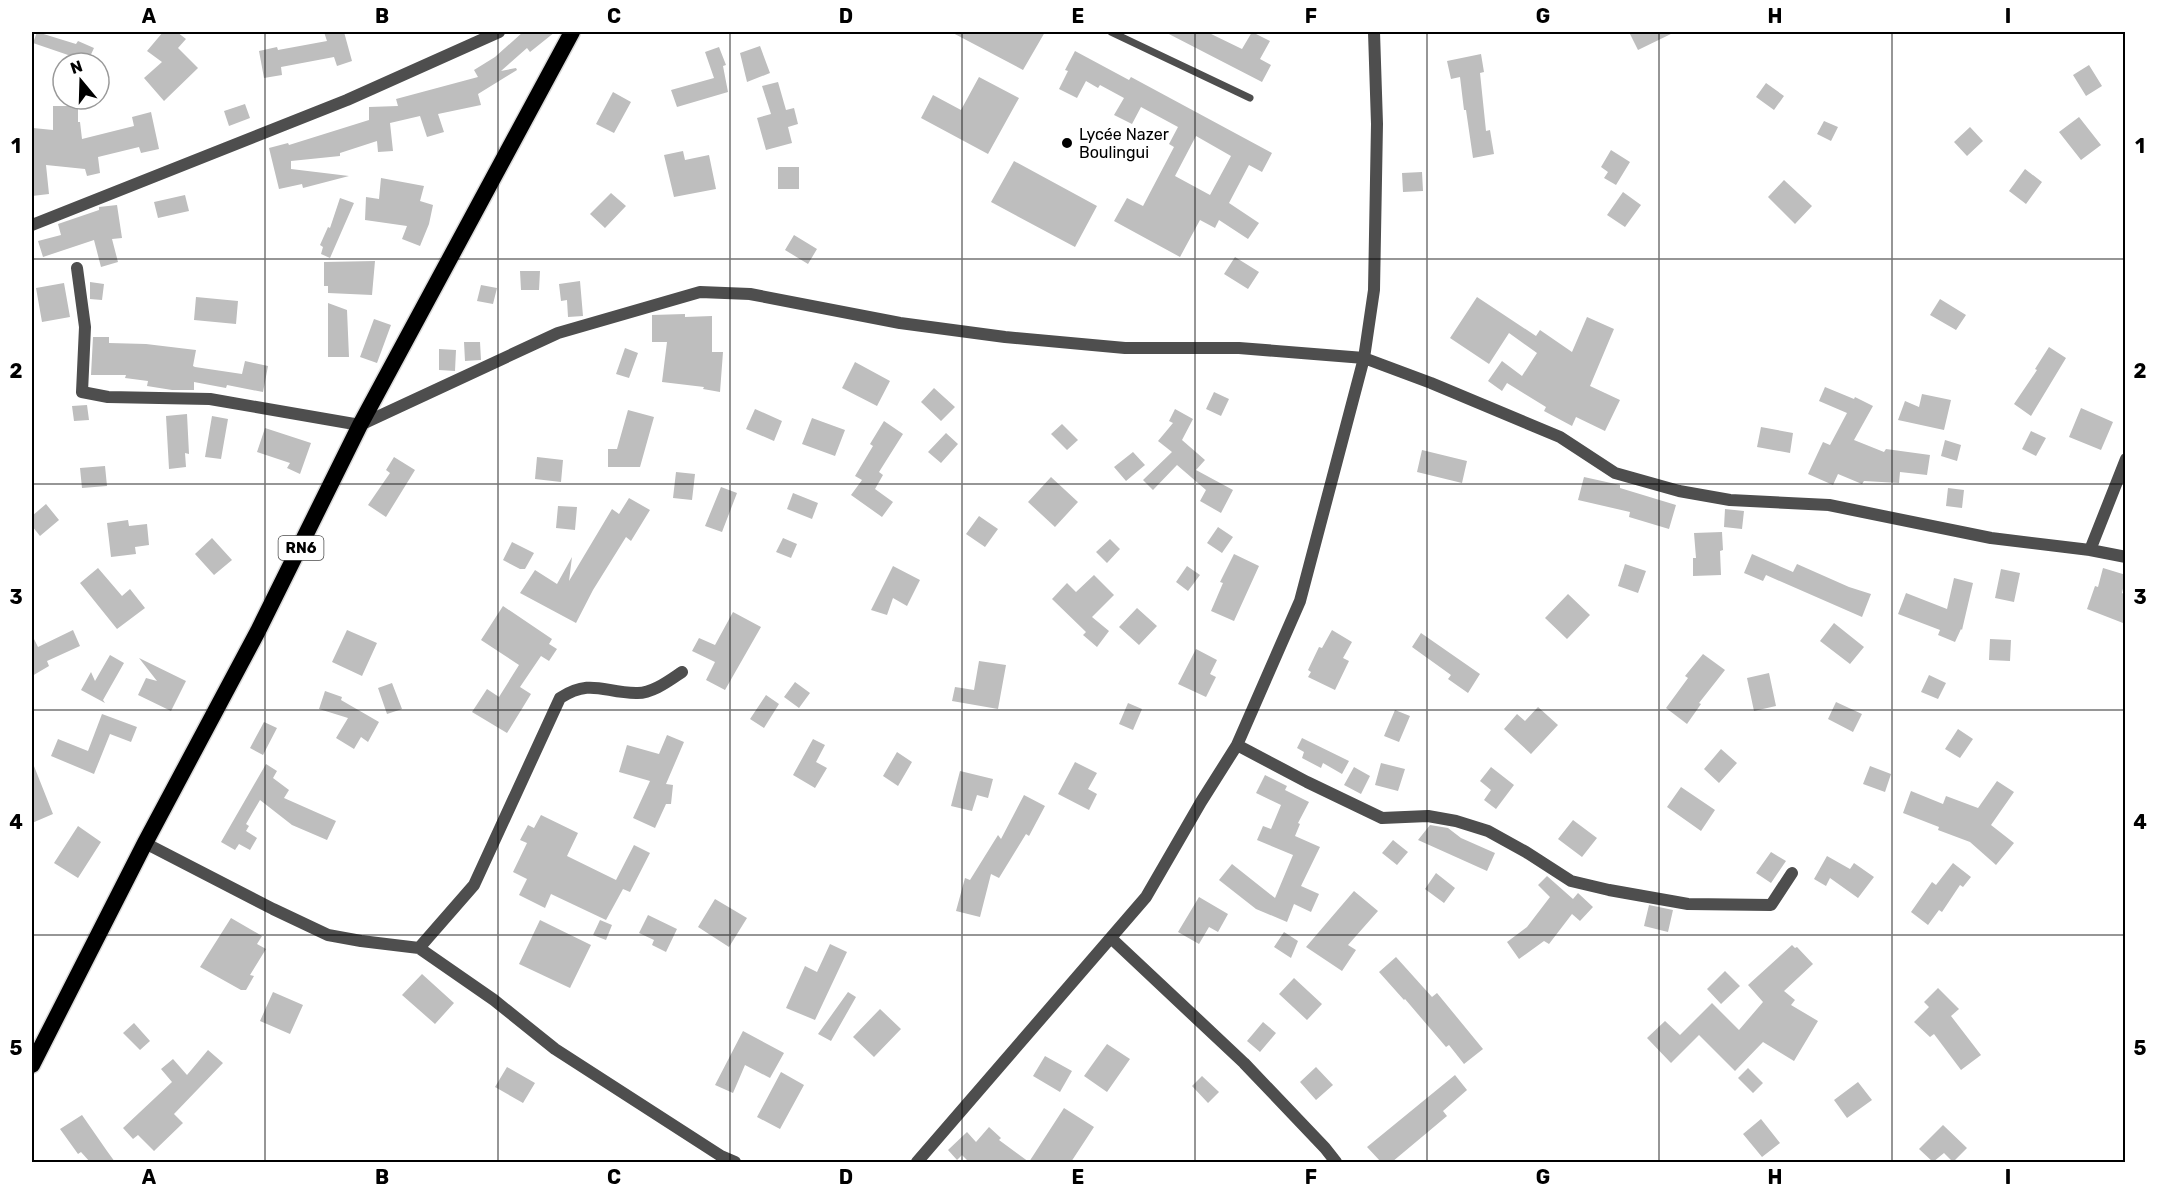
<svg xmlns="http://www.w3.org/2000/svg" width="2157" height="1194" viewBox="0 0 2157 1194" font-family="Rubik,sans-serif">
<style>
.building{fill:#bebebe;fill-rule:evenodd}
.lines{fill:none;stroke-linecap:round;stroke-linejoin:round}
.trunk-casing{stroke:#dbdbdb;stroke-width:19}
.service{stroke:#4e4e4e;stroke-width:7}
.minor{stroke:#4e4e4e;stroke-width:12}
.trunk{stroke:#000;stroke-width:16}
.grid{fill:none;stroke:#000;stroke-width:1.5;stroke-opacity:0.55}
.poi-dot{fill:#000;stroke:#fff;stroke-width:2}
.labels{text-anchor:middle;dominant-baseline:central;stroke-width:4.5;stroke-linejoin:round;paint-order:stroke}
.shield{fill:#fff;stroke:#4c4c4c;stroke-width:1.5}
.shield-label{font-size:15px;font-weight:bold;fill:#000}
.poi-label{font-size:16px;fill:#000;stroke:#fff;text-anchor:start}
.neatline{fill:none;stroke:#000;stroke-width:2}
.grid-label{font-size:20px;text-anchor:middle;font-weight:bold;fill:#000}
</style>
<rect width="100%" height="100%" fill="#fff"/>
<path class="building" d="M37,32l39,12 2,-3 16,7 -7,15h-19l3,-7 -38,-13z
M163,32h14l9,7 -8,9 20,20 -34,33 -20,-23 18,-16 -15,-11z
M324,32h20l8,29 -15,5 -3,-9 -53,10 1,8 -18,3 -5,-27 18,-4 1,3 49,-9z
M523,32h32l-25,20 -3,-4 -26,23 15,-3 1,2 -39,24 3,11 -43,9 6,18 -17,5 -7,-21 -30,7 3,28 -15,1 -1,-11 -37,12v3l-49,5v8l58,7 -46,12 -1,-4 -23,5 -10,-41 19,-5 1,2 80,-25v-13l29,-1 -2,-7 82,-22 -4,-7 21,-13z
M951,32h94l-22,38z
M1165,32h42l35,17 10,-17 18,9 -10,18 11,6 -9,17z
M1629,32h46l-37,18z
M760,46l10,27 -23,9 -7,-29z
M719,47l7,18 -3,1 5,26 -51,15 -6,-17 43,-12 -9,-26z
M1075,51l54,29 2,-3 141,76 -10,19 -13,-7 -20,38 30,20 -11,16 -29,-19 -4,8 -15,-8 -20,37 -66,-36 13,-23 16,8 31,-59 -5,-3 9,-17 -37,-20 -9,17 -18,-9 10,-17 -24,-13 -2,3 -12,-7 -9,17 -18,-9 9,-18 -3,-1zM1196,136l35,20 -21,39 -35,-19z
M1481,54l3,18 -4,1 6,58 4,-1 4,24 -21,4 -7,-48h-2l-4,-33 -9,2 -4,-18z
M2089,65l13,21 -16,10 -13,-21z
M979,77l40,21 -31,56 -67,-36 12,-23 28,15z
M778,82l8,28 8,-2 4,16 -10,3 4,16 -26,7 -9,-32 14,-4 -9,-28z
M1766,83l18,13 -10,14 -18,-13z
M613,92l18,10 -17,31 -18,-9z
M245,104l5,14 -21,8 -5,-15z
M53,106h25v16h2l2,17 52,-13 -2,-9 19,-5 8,37 -18,4 -2,-6 -41,10 2,16 -13,3 -2,-7 -39,-4 3,29 -17,2 1,-68 20,2z
M2079,117l22,28 -20,15 -22,-28z
M1824,121l14,6 -7,14 -14,-7z
M1970,127l13,14 -16,15 -13,-14z
M1611,150l19,12 -14,23 -12,-7 4,-6 -7,-5z
M683,151l2,9 24,-5 7,34 -42,8 -10,-42z
M1014,161l83,45 -22,41 -84,-45z
M778,167h21v22h-21z
M2025,169l17,13 -16,22 -17,-13z
M1422,172l1,19 -20,1 -1,-19z
M381,178l43,8 -4,15 13,4 -4,19 -9,22 -18,-7 5,-13 -42,-6 1,-23 13,2z
M1784,180l28,26 -17,18 -27,-27z
M1623,192l18,13 -16,22 -18,-12z
M611,193l15,13 -21,22 -15,-14z
M185,195l4,16 -31,7 -4,-16z
M340,198l14,5 -24,55 -9,-4 2,-7 -3,-2 8,-18 2,1z
M117,205l5,33 -10,1 6,23 -17,5 -7,-27 -51,17 -5,-16 23,-6 -3,-11 41,-14v-3z
M794,235l23,14 -9,15 -23,-14z
M1235,257l24,15 -11,17 -24,-15z
M375,261l-3,34 -44,-2v-7h-4v-24z
M520,271h20l-1,19h-18z
M580,281l3,35 -15,1 -1,-17 -6,1 -2,-17z
M90,282l14,2 -2,16 -12,-1z
M64,283l6,34 -28,5 -6,-34z
M481,285l16,3 -4,16 -16,-3z
M196,297l42,4 -2,23 -42,-4z
M1477,297l59,39 4,-6 32,22 15,-35 27,12 -24,57 30,14 -15,31 -29,-14 -4,9 -28,-15 2,-4 -39,-24 -5,8 -14,-10 14,-20 20,15 15,-23 -28,-20 -20,31 -39,-26z
M1940,299l26,16 -10,15 -26,-15z
M328,303l19,7 2,47h-21z
M685,314v3l27,-1v36h11l-3,40 -17,-3 1,-2 -42,-5 5,-40h-15v-27z
M374,319l17,6 -14,38 -17,-6z
M93,337h16v6l37,1 50,6 -3,16 2,1 47,7 3,-13 23,5 -5,26 -36,-7 -1,3 -32,-6v8h-22l-25,-4 1,-5 -23,-3 1,-3h-35z
M464,342h16l1,18 -16,1z
M2049,347l17,11 -35,58 -17,-12 23,-34 -2,-1z
M625,348l13,5 -9,25 -13,-4z
M439,349l17,1 -1,21 -16,-1z
M855,362l35,19 -13,25 -35,-18z
M1825,387l29,12 1,-2 18,9 -19,34 30,12 2,-3 44,6 -3,20 -27,-3 -1,11 -35,-2 -2,3 -24,-10 -5,11 -25,-11 15,-32 7,3 17,-32 -28,-12z
M934,388l21,19 -14,14 -20,-19z
M1214,392l15,7 -8,17 -15,-7z
M1922,394l29,6 -7,30 -46,-10 7,-19 14,6z
M87,405l2,15 -15,1 -2,-15z
M2081,408l32,14 -12,28 -32,-13z
M755,409l27,12 -8,20 -28,-12z
M1175,409l18,10 -11,21 23,20 -9,10 37,20 -12,23 -21,-12 6,-11 -29,-25 -24,25 -10,-10 29,-28 -14,-11 15,-18 -4,-2z
M628,410l26,7 -14,50h-32v-18h9z
M187,414l2,40 -4,-1 1,14 -17,2 -3,-53z
M212,416l16,3 -7,40 -16,-2z
M812,418l33,12 -10,26 -33,-12z
M884,421l19,13 -24,38 4,3 -8,14 18,13 -11,15 -31,-22 11,-15 -7,-4 18,-30 -3,-2z
M1062,424l16,16 -11,10 -16,-16z
M1761,427l32,6 -3,20 -33,-6z
M265,428l46,15 -11,31 -13,-6 3,-5 -33,-11z
M2031,431l15,7 -10,18 -14,-7z
M946,433l12,11 -17,19 -13,-11z
M1945,440l16,5 -4,16 -16,-5z
M1422,450l45,11 -5,22 -45,-11z
M1133,452l12,13 -19,16 -12,-14z
M394,457l21,13 -29,47 -18,-12 22,-32 -4,-3z
M537,457l26,3 -2,22 -26,-3z
M105,466l2,20 -25,2 -2,-20z
M676,472l19,2 -3,26 -19,-2z
M1051,477l27,25 -23,25 -27,-25z
M1584,477l36,8v3l56,17 -7,24 -40,-12 1,-5 -52,-12z
M721,487l16,6 -15,39 -17,-6z
M1948,488l16,2 -2,18 -16,-2z
M793,493l25,10 -6,16 -25,-10z
M629,498l21,12 -19,31 -5,-4 -33,53 -17,33 -56,-30 15,-23 22,14 15,-27 -3,24 43,-72 7,5z
M46,504l13,16 -19,16 -8,-10v-10z
M558,506l19,1 -2,23 -19,-2z
M1725,509l19,2 -2,18 -18,-2z
M979,516l19,13 -13,18 -19,-13z
M128,520l1,6 18,-2 2,21 -14,2 1,7 -25,3 -4,-34z
M1218,527l15,10 -11,16 -15,-10z
M1722,532l1,18 -3,1 1,24 -28,1v-18h3l-2,-25z
M212,538l20,22 -18,15 -19,-21z
M783,538l14,6 -6,14 -15,-6z
M1110,539l10,10 -13,14 -11,-11z
M512,542l22,11 -9,16h-5l-17,-9z
M1234,554l25,12 -25,55 -23,-10 12,-28 -3,-1z
M1752,554l41,18 4,-8 52,23 22,7 -9,23 -96,-42 -3,6 -19,-8z
M1625,564l21,7 -8,22 -20,-7z
M893,566l27,14 -13,26 -14,-8 -6,17 -16,-5z
M1187,566l13,9 -12,16 -12,-9z
M98,568l24,28 8,-7 15,19 -28,21 -37,-46z
M2103,568l23,7 -4,18 4,2v19l-3,9 -36,-14 8,-23 3,1z
M2001,569l19,4 -6,29 -19,-4z
M1094,575l20,20 -22,22 17,14 -12,16 -14,-12 3,-3 -34,-33 15,-16 9,9z
M1954,578l19,5 -11,47 -1,-1 -6,13 -17,-7 2,-5 -42,-16 8,-21 41,16z
M1568,594l22,21 -23,24 -22,-21z
M503,606l49,33 -3,5 8,5 -8,12 -8,-5 -21,31 11,7 -24,39 -35,-21 15,-23 12,8 20,-32 -38,-25z
M1137,608l20,18 -18,19 -20,-18z
M733,612l28,15 -36,63 -19,-10 9,-18 -23,-11 7,-13 16,7z
M1834,623l30,24 -14,17 -30,-23z
M73,630l7,16 -33,15 2,5 -17,10v-41l6,12z
M347,630l30,13 -15,33 -30,-14z
M1332,630l20,12 -9,16 6,3 -14,29 -27,-13 3,-5 -3,-2 11,-23 3,1z
M1421,633l59,41 -12,19 -20,-14 3,-4 -39,-28z
M1990,639l21,1 -1,21 -21,-1z
M1196,649l21,11 -7,14 6,3 -10,20 -28,-13z
M1703,654l22,16 -26,33 2,1 -14,20 -21,-16 22,-30 -3,-2z
M110,655l14,8 -21,37 2,3 -24,-13 10,-18 4,9z
M139,658l47,23 -15,30 -33,-16 8,-17 11,3z
M979,661l27,4 -8,44 -46,-8 3,-14 19,3z
M1769,673l7,33 -22,5 -7,-33z
M1929,675l17,8 -8,16 -17,-7z
M795,682l15,11 -11,15 -15,-11z
M392,683l10,26 -15,5 -9,-26z
M325,691l17,6 -1,3 38,22 -11,20 -7,-5 -7,12 -18,-11 12,-20 -29,-9z
M766,695l13,9 -15,24 -14,-9z
M1836,702l26,12 -9,18 -25,-13z
M1128,703l14,6 -9,21 -14,-6z
M1538,707l20,18 -27,29 -27,-25 13,-15 8,7z
M1395,710l15,6 -11,26 -15,-6z
M102,714l35,13 -6,15 -21,-8 -16,40 -43,-18 7,-17 30,12z
M264,722l13,6 -14,27 -13,-7z
M1958,729l15,10 -13,19 -15,-9z
M667,735l17,7 -18,42 7,1 -2,19h-5l-11,24 -22,-10 17,-37 -31,-9 8,-27 32,9z
M1302,738l47,23 -7,13 -19,-11 -2,5 -19,-10 2,-6 -7,-4z
M813,739l12,6 -9,17 11,6 -12,20 -22,-13z
M1721,749l16,14 -18,20 -15,-14z
M897,752l15,10 -14,24 -15,-10z
M32,761l21,53 -21,9z
M1075,762l22,11 -9,16 9,5 -8,16 -31,-16z
M1381,763l24,6 -7,22 -23,-6z
M266,764l11,7 -4,7 16,12 -5,8 52,23 -9,19 -35,-15 -32,-25 -14,24 3,2 -3,5 11,7 -7,12 -11,-6 -4,6 -14,-8z
M1870,766l21,8 -6,18 -22,-8z
M1354,767l16,9 -9,18 -17,-9z
M1491,767l23,18 -18,24 -12,-9 7,-10 -11,-9z
M960,771l33,8 -5,19 -11,-3 -5,16 -21,-5z
M1265,775l22,11 -2,4 24,12 -11,21 2,1 -5,12 25,11 -19,39 18,8 -8,18 -17,-8 -7,18 -31,-13 -37,-29 13,-16 43,34 18,-43 -36,-15 6,-14 8,3 10,-24 -25,-12z
M1997,781l17,11 -23,33 23,18 -18,22 -26,-23 -32,-12 1,-3 -36,-14 8,-22 32,13 3,-8 32,12z
M1681,787l34,23 -14,21 -34,-24z
M1024,795l21,11 -16,30 -3,-2 -27,44 -8,-4 -11,43 -24,-6 9,-33 5,2 28,-45 3,4z
M541,815l37,18 -11,23 49,24 18,-35 16,8 -20,39 -7,-3 -17,31 -55,-26 -6,14 -26,-13 8,-16 -14,-7 14,-29 -7,-3 8,-15 6,3z
M1573,820l24,18 -15,19 -24,-18z
M1430,825l18,3 13,10 34,15 -8,18 -69,-31z
M78,826l23,16 -23,36 -24,-15z
M1393,840l15,12 -11,13 -15,-12z
M1771,852l15,9 -15,22 -15,-10z
M1827,856l23,13 4,-6 20,14 -16,21 -28,-20 -4,8 -12,-7z
M1953,863l18,14 -8,10 -3,-2 -18,27 -3,-2 -11,15 -17,-13 21,-30 4,3z
M1436,873l19,15 -11,15 -19,-14z
M1547,876l26,23 5,-6 15,14 -13,14 -8,-7 -23,30 -5,-3 -25,18 -12,-17 20,-15 23,-30 -12,-12z
M1354,891l24,20 -30,34 8,5 -14,21 -36,-24z
M1199,897l29,17 -10,18 -9,-5 -10,17 -21,-12z
M715,899l32,19 -18,29 -31,-20z
M1649,905l24,5 -5,22 -24,-6z
M648,915l29,14 -11,23 -14,-7 2,-5 -15,-7z
M231,918l31,18 -5,8 9,5 -16,26 4,1 -8,14h-5l-41,-23z
M540,920l51,25 -21,43 -51,-24z
M600,920l12,5 -6,15 -13,-5z
M1284,932l14,9 -7,17 -17,-11z
M830,944l17,8 -32,68 -29,-12 19,-42 12,6z
M1792,945l3,3 2,-1 16,17 -29,27 11,9 -4,5 27,16 -24,40 -31,-19 -28,29 -36,-36 -28,28 -24,-25 18,-17 15,14 32,-32 27,27 24,-28 -15,-17z
M1396,957l36,40 5,-4 46,56 -19,15 -15,-19 -3,2 -41,-48 -1,1 -25,-28z
M1725,971l15,15 -19,18 -14,-15z
M422,974l32,29 -19,21 -33,-29z
M1294,978l28,26 -15,16 -28,-26z
M1938,988l21,21 -8,7 30,39 -20,15 -27,-36 -4,3 -16,-15 15,-15 -5,-5z
M273,992l30,13 -13,29 -30,-13z
M848,992l8,5 -25,44 -13,-7z
M880,1009l21,20 -27,28 -21,-20z
M1263,1022l13,11 -16,19 -13,-11z
M134,1023l16,18 -10,9 -17,-17z
M743,1031l41,22 -14,25 -25,-13 -12,28 -18,-8z
M1107,1044l23,15 -23,33 -23,-16z
M208,1050l15,13 -49,51 9,9 -29,28 -16,-16 -5,4 -10,-11 49,-46 -11,-13 12,-10 14,16z
M1045,1056l27,15 -12,21 -27,-16z
M507,1067l28,16 -12,20 -28,-16z
M1316,1067l17,18 -17,15 -16,-18z
M1748,1068l15,15 -10,10 -15,-15z
M781,1072l23,13 -24,44 -23,-12z
M1455,1075l12,15 -24,21 4,5 -55,46h-11l-14,-15z
M1202,1076l17,16 -11,11 -16,-17z
M1858,1082l14,18 -25,18 -13,-18z
M1064,1108l30,19 -23,35h-102l-7,-7 -5,5 -9,-10 19,-18 9,10 13,-15 12,11 -2,2 30,22z
M82,1115l25,36 8,11h-25l-9,-10 -3,2 -18,-25z
M1761,1119l19,24 -18,14 -19,-23z
M1943,1125l24,23 -14,14 -9,-9 -11,9 -14,-13z"/>
<g class="lines">
<g class="trunk-casing">
<path id="trunk" d="M32,1065l113,-222 113,-212 102,-206 212,-393"/>
</g>
<path class="service" d="M1111,32l139,66"/>
<path class="minor" d="M32,225l315,-125 152,-68
M77,268l8,59 -3,65 26,5 102,2 150,26 198,-92 142,-41 50,2 150,29 105,14 120,11h114l125,10 67,25 129,54 55,36 64,18 51,9 99,5 162,33 99,12 36,7
M2090,550l36,-91
M1237,745l70,37 75,36 46,-2 28,5 32,10 38,21 45,29 38,9 79,14 83,1 21,-32
M145,843l128,66 55,26 33,6 58,7 75,52 61,49 166,107 14,6
M1112,939l132,124 81,85 11,14
M419,948l55,-63 86,-187c31,-20 44,-5 76,-5 16,1 34,-13 46,-21
M917,1162l229,-265 55,-95 36,-57 63,-144 64,-243 10,-68 3,-166 -3,-92"/>
<use href="#trunk" class="trunk"/>
</g>
<path class="grid" d="M265,32v1130M498,32v1130M730,32v1130M962,32v1130M1195,32v1130M1427,32v1130M1659,32v1130M1892,32v1130M32,259h2094M32,484h2094M32,710h2094M32,935h2094"/>
<circle class="poi-dot" cx="1067" cy="143" r="6"/>
<g class="labels">
<rect class="shield" x="278.5" y="536" width="45" height="24" rx="4.5"/>
<g class="shield-label">
<text x="301" y="548">RN6</text>
</g>
<g class="poi-label">
<text x="1079" y="134">Lycée Nazer<tspan x="1079" dy="18">Boulingui</tspan></text>
</g>
</g>
<rect width="2157" height="1194" fill="none" stroke="#ffffff" stroke-width="66"/>
<g transform="translate(81 81) rotate(341)"><circle r="28" fill="#ffffff" stroke="#999999" stroke-width="1.5"/>
<path d="M0-4.5L10 22L0 15L-10 22Z" fill="#000000"/>
<text y="-9" font-size="16" font-weight="bold" text-anchor="middle" fill="#000000">N</text>
</g>
<rect x="33" y="33" width="2091" height="1128" class="neatline"/>
<g class="grid-label">
<text x="149" y="23">A</text>
<text x="382" y="23">B</text>
<text x="614" y="23">C</text>
<text x="846" y="23">D</text>
<text x="1078" y="23">E</text>
<text x="1311" y="23">F</text>
<text x="1543" y="23">G</text>
<text x="1775" y="23">H</text>
<text x="2008" y="23">I</text>
<text x="16" y="153">1</text>
<text x="2140" y="153">1</text>
<text x="16" y="378">2</text>
<text x="2140" y="378">2</text>
<text x="16" y="604">3</text>
<text x="2140" y="604">3</text>
<text x="16" y="829">4</text>
<text x="2140" y="829">4</text>
<text x="16" y="1055">5</text>
<text x="2140" y="1055">5</text>
<text x="149" y="1184">A</text>
<text x="382" y="1184">B</text>
<text x="614" y="1184">C</text>
<text x="846" y="1184">D</text>
<text x="1078" y="1184">E</text>
<text x="1311" y="1184">F</text>
<text x="1543" y="1184">G</text>
<text x="1775" y="1184">H</text>
<text x="2008" y="1184">I</text>
</g>
</svg>
